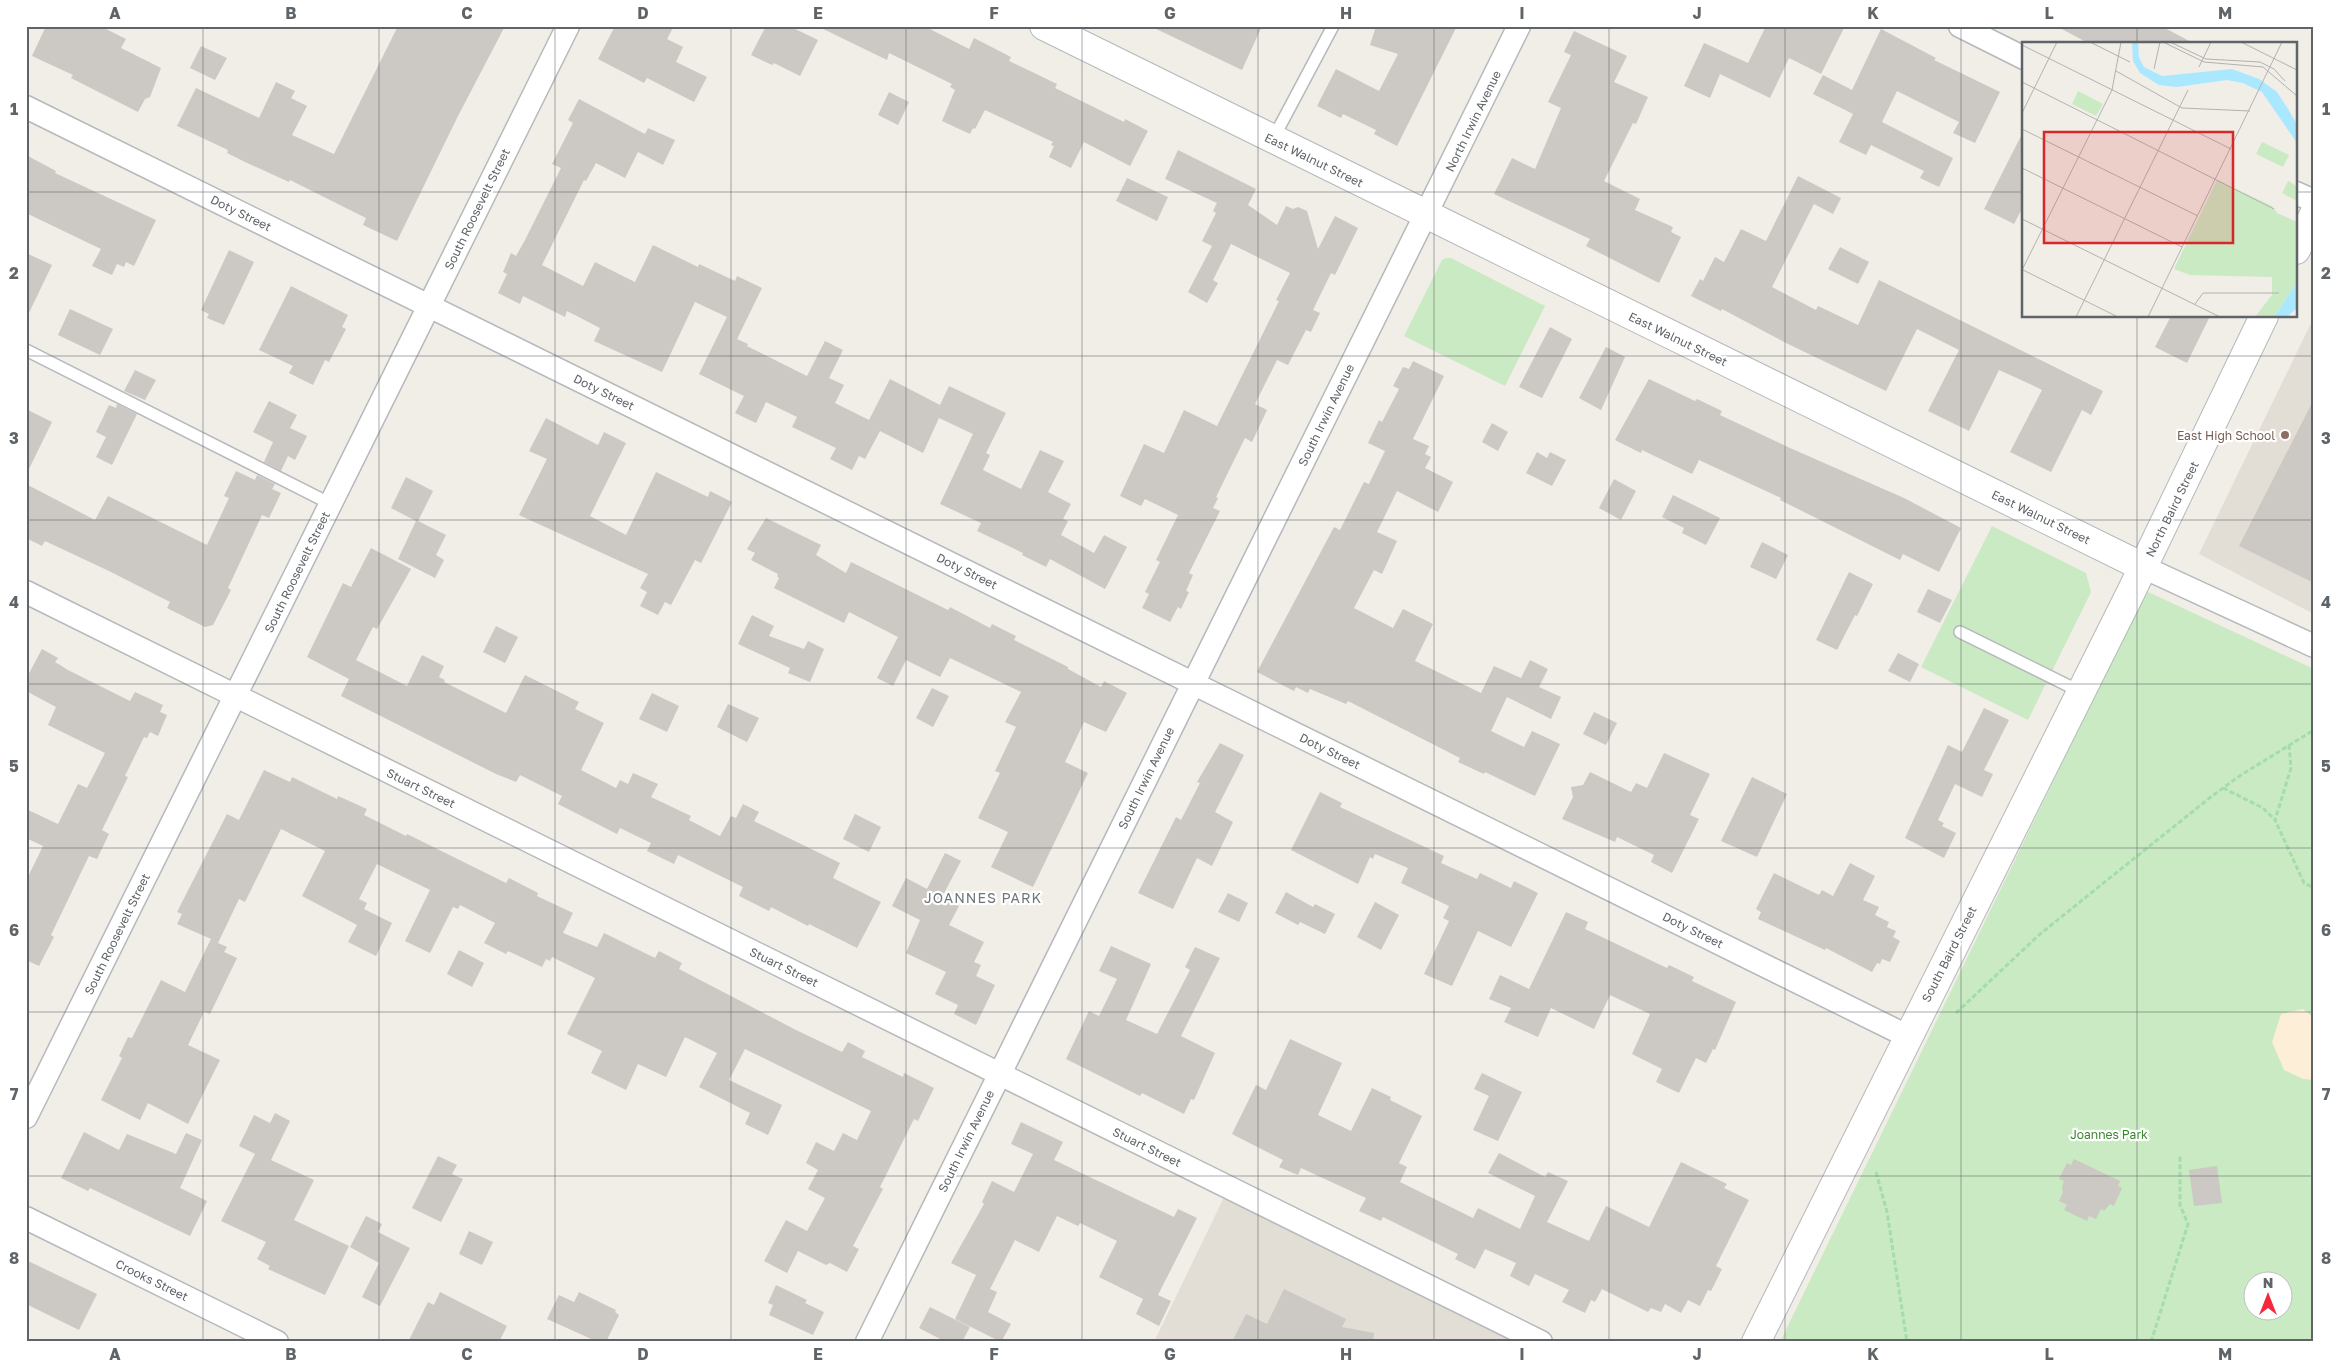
<svg xmlns="http://www.w3.org/2000/svg" width="2340" height="1368" viewBox="0 0 2340 1368" font-family="'Golos Text',sans-serif">
<style>
.education{fill:#e2ddd5}
.green{fill:#c9eac3;fill-rule:evenodd}
.sand{fill:#fdeed7}
.building{fill:#ccc8c3}
.lines{fill:none;stroke-linecap:round;stroke-linejoin:round}
.service-casing{stroke:#b4b9bc;stroke-width:14}
.minor-casing{stroke:#b4b9bc;stroke-width:25}
.tertiary-casing{stroke:#b4b9bc;stroke-width:30}
.path{stroke:#a5ddaa;stroke-width:3;stroke-dasharray:5 2.5;stroke-linecap:butt}
.service{stroke:#fff;stroke-width:11}
.minor{stroke:#fff;stroke-width:22}
.tertiary{stroke:#fff;stroke-width:28}
.grid{fill:none;stroke:#5e6468;stroke-width:1;stroke-opacity:0.55}
.education-dot{fill:#8d6e63;stroke:#fff;stroke-width:2}
.labels{text-anchor:middle;dominant-baseline:central;stroke-width:4.5;stroke-linejoin:round;paint-order:stroke}
.street-label{font-size:12px;fill:#5e6468;stroke:#fff}
.education-label{font-size:12px;fill:#785e54;stroke:#fff;text-anchor:end}
.park-label{font-size:12px;fill:#3a8630;stroke:#fff}
.neighbourhood-label{font-size:14px;letter-spacing:1px;fill:#6f777a;stroke:#fff}
.inset-road{fill:none;stroke:#b2b2b0;stroke-width:1}
.view{fill:#d62828;fill-opacity:0.15;stroke:#d62828;stroke-width:2.5}
.inset-edge{fill:none;stroke:#5e6468;stroke-width:2.5}
.neatline{fill:none;stroke:#5e6468;stroke-width:2}
.grid-label{font-size:16px;text-anchor:middle;font-weight:bold;fill:#5e6468}
</style>
<rect width="100%" height="100%" fill="#f1ede7"/>
<path class="education" d="M2314,317v297l-115,-60z
M1229,1187l312,155h-387z"/>
<path class="green" d="M1446,258h5l94,48 -40,80 -101,-50 38,-76z
M1992,526l94,47 5,19 -63,128 -107,-53z
M2146,591l168,78v673h-534zM2252,1280h30v30h-30z"/>
<path class="sand" d="M2303,1009l11,9v62l-11,-1 -19,-9 -12,-28 9,-28z"/>
<path class="building" d="M46,26h54l26,13 -5,9 40,20 -11,29 -5,2 -7,13 -67,-34 2,-3 -41,-19z
M398,26h107l-48,92 -60,123 -34,-16 3,-7 -76,-38 -1,2 -44,-20 -18,-9 1,-3 -51,-24 19,-38 63,30 17,-36 19,9 -4,7 16,8 -15,29 42,19z
M615,26h59l-7,13 16,8 -7,15 31,15 -13,25 -47,-24 -3,5 -46,-24z
M766,26h23l29,14 -18,36 -26,-13 -2,2 -21,-10z
M817,26h107l45,23 5,-11 37,19 -2,4 48,23 -2,4 69,34 1,-3 23,12 -18,35 -46,-24 -13,26 -22,-11 5,-11 -3,-1 2,-3 -68,-32 -10,19 -2,-1 -3,6 -28,-13 13,-31 -5,-3 2,-3 -63,-31 -2,7z
M1150,26h112l-20,44z
M1376,26h81l-60,120 -23,-12 2,-4 -33,-16 -2,4 -24,-12 19,-37 43,22 19,-37 -28,-9z
M1766,26h79l-24,48 -32,-16 -19,40 -50,-24 -10,24 -26,-12 20,-43 44,20z
M2056,26h105l34,18h-105z
M1881,29l55,29 -2,2 66,32 -25,51 -22,-10 6,-11 -62,-31 -15,31 71,36 -14,29 -19,-9 4,-7 -53,-26 -5,10 -27,-13 14,-28 -40,-20 10,-19 29,15z
M1574,31l53,25 -13,26 34,15 -12,27 -3,-1 -29,58 36,18 -5,11 38,17 -2,5 10,5 -22,46 -73,-37 4,-7 -96,-45 18,-36 23,11 26,-61 -13,-6 23,-47 -7,-3z
M201,46l26,12 -12,22 -25,-12z
M889,92l20,10 -11,23 -20,-10z
M579,99l66,35 3,-6 27,12 -12,25 -25,-13 -13,26 -29,-15 -10,18 -2,-1 -42,85 41,21 12,-24 40,20 18,-37 45,22 1,-3 36,17 2,-5 25,12 -25,51 11,5 -1,2 60,30 18,-35 18,9 -14,28 15,7 -9,18 34,17 21,-41 50,26 9,-19 57,27 -20,40 4,2 -7,15 38,19 19,-39 24,11 -16,31 23,12 -8,15 5,2 -7,14 33,18 10,-18 23,12 -22,42 -55,-30 -4,8 -24,-12 1,-2 -46,-22 4,-8 -41,-19 33,-70 -34,-16 -16,35 -43,-22 -15,28 -6,-3 -7,14 -22,-11 6,-11 -44,-21 5,-10 -31,-15 -10,21 -21,-10 9,-17 -45,-22 28,-57 -32,-15 -33,70 -68,-31 6,-13 -33,-17 -2,6 -42,-21 -3,8 -22,-11 9,-19 -4,-2 8,-19 5,3 8,-14 37,-74 -9,-4 21,-41 -5,-3z
M2024,130v75l-10,19 -30,-15z
M1178,150l78,39 -8,16 29,20 9,-19 7,3 5,-2 9,4 11,38 17,-33 23,12 -23,47 -4,-2 -18,37 7,3 -9,19 -5,-2 -18,35 -11,-5 -22,44 12,6 -15,32 -7,-4 -29,59 2,1 -5,10 7,3 -31,62 4,2 -7,16 3,1 -8,17 -3,-2 -8,15 -28,-14 7,-14 -4,-2 15,-30 -4,-2 22,-45 -33,-16 -4,7 -21,-10 24,-52 20,9 20,-43 33,16 62,-125 -3,-1 14,-27 -59,-29 -18,36 5,3 -11,20 -19,-11 24,-46 -10,-5 14,-28 -3,-2 4,-8 -52,-24z
M26,155l30,16 -1,2 101,47 -22,46 -8,-4 -2,5 -7,-3 -5,11 -20,-9 9,-17 -75,-36z
M1798,176l43,22 -8,16 -19,-10 -42,83 44,23 2,-4 40,19 21,-45 224,111 -12,24 -9,-5 -31,62 -41,-20 32,-62 -10,-5 -33,-15 -30,61 -41,-20 31,-61 -42,-21 -31,62 -100,-48 -64,-34 -1,2 -30,-15 9,-17 3,2 12,-24 9,5 17,-33 25,12z
M1127,178l41,19 -11,24 -41,-20z
M1840,247l29,15 -11,22 -30,-15z
M229,250l25,12 -30,63 -17,-7 2,-4 -8,-4z
M26,253l26,12 -26,54z
M291,286l57,29 -6,12 4,2 -17,33 -4,-2 -12,25 -24,-12 4,-7 -34,-16z
M70,309l43,20 -13,26 -42,-20z
M2171,316h39l-23,47 -32,-16z
M1550,327l22,12 -30,59 -23,-11z
M1606,347l19,10 -24,53 -22,-12z
M1413,361l31,15 -31,63 16,7 -4,8 6,3 -6,11 28,14 -15,30 -41,-21 -20,41 20,9 -15,33 -8,-4 -20,38 39,20 10,-19 30,15 -18,37 66,32 13,-27 27,12 9,-18 18,9 -9,18 22,10 -10,22 -44,-22 -16,34 33,16 8,-16 28,13 -25,52 -50,-24 -1,2 -26,-12 2,-4 -112,-57 -2,3 -36,-15 -2,4 -12,-6 -2,4 -37,-19 77,-145 6,3 24,-48 5,2 16,-33 -17,-8 11,-23 3,2 17,-33 -6,-3 10,-19 6,2z
M135,370l21,10 -11,20 -21,-9z
M1649,379l46,22 2,-2 25,12 -2,4 70,33 114,50 57,30 -22,44 -36,-18 -3,6 -120,-60 1,-2 -82,-38 -7,14 -50,-24 -1,3 -26,-13z
M2314,399v184l-75,-37z
M269,401l28,14 -7,13 17,8 -12,24 -7,-4 -7,15 -17,-9 9,-20 -20,-10z
M117,404l20,10 -25,51 -16,-8 10,-20 -10,-5 13,-27 7,3z
M26,409l26,13 -26,53z
M546,418l52,27 6,-13 22,11 -36,73 36,19 30,-63 52,25 2,-6 22,11 -31,61 -6,-3 -24,45 -6,-3 -7,13 -18,-9 7,-14 -7,-4 8,-14 -129,-59 28,-56 -18,-8z
M1492,423l16,9 -10,19 -16,-9z
M1537,452l10,6 3,-6 16,8 -14,26 -26,-13z
M236,471l19,9 2,-5 18,9 -3,5 9,4 -12,25 -7,-3 -34,73 3,2 -18,35 -8,2 -38,-19 3,-6 -61,-31 -64,-30 -3,5 -16,-8v-54l69,36 13,-24 99,49 22,-47 -5,-2z
M406,477l27,14 -15,30 28,14 -10,20 8,5 -9,18 -37,-19 18,-38 -25,-13z
M1614,479l22,12 -15,29 -22,-12z
M1673,495l47,23 -14,27 -24,-12 2,-5 -22,-11z
M766,518l55,27 -5,10 30,18 5,-11 97,48 2,-3 40,21 2,-4 24,12 -2,4 54,27v2l33,18 3,-6 23,12 -21,39 -22,-10 -19,40 23,11 -55,114 -42,-20 17,-35 -30,-14 22,-45 -5,-2 21,-44 -11,-5 16,-30 -71,-34 -10,19 -34,-17 -13,26 -16,-8 21,-41 -49,-25 -5,11 -70,-35 5,-10 -2,-2 1,-2 -27,-14 4,-7 -8,-4z
M1762,542l26,13 -12,24 -26,-12z
M371,548l40,21 -34,60 -4,-2 -17,33 51,26 15,-31 22,11 -5,11 6,3 -1,2 62,31 19,-38 54,27 -4,7 29,14 -23,47 35,18 4,-8 8,4 5,-11 25,11 -7,13 40,19 -2,4 31,16 11,-20 5,2 7,-14 16,8 -5,9 86,42 -7,15 48,24 -24,46 -48,-24 -1,2 -37,-19 -2,4 -30,-15 4,-9 -65,-32 -4,9 -27,-13 4,-8 -31,-15 -3,6 -59,-30 4,-8 -42,-21 -4,7 -20,-8 -155,-78 8,-17 -42,-22 36,-74 8,4z
M1849,572l24,12 -16,32 -2,-1 -18,35 -21,-10z
M1928,589l24,11 -12,23 -23,-11z
M752,615l22,11 -5,10 35,13 4,-8 16,8 -14,33 -22,-9 2,-5 -52,-24z
M496,626l22,11 -13,26 -22,-11z
M42,649l16,9 -3,4 13,8 62,31 5,-9 28,13 -3,7 7,3 -9,21 -8,-4 -3,6 -3,-1 -19,39 3,1 -26,53 7,4 -12,25 -8,-3 -38,79 3,2 -15,29 -13,-6v-79l17,-35 -17,-8v-29l32,15 20,-40 9,4 18,-35 -57,-28 8,-18 -30,-16v-12z
M1898,653l21,11 -9,18 -22,-11z
M932,688l17,8 -16,31 -17,-9z
M652,693l27,13 -12,26 -28,-13z
M728,704l31,14 -12,24 -30,-15z
M1984,708l25,12 -25,50 9,4 -11,23 -27,-13 -17,36 6,3 -2,3 14,7 -12,25 -39,-20 43,-93 14,7z
M1594,712l23,11 -11,22 -23,-11z
M1220,743l24,12 -29,57 18,10 -21,44 -15,-8 -24,51 -35,-16 38,-76 5,3 19,-37 -3,-1z
M1664,753l46,21 -20,41 9,4 -27,54 -21,-11 3,-7 -37,-18 -2,5 -53,-23 11,-22 -2,-10 12,-2 7,-13 41,20 5,-9 11,5z
M264,770l26,12 2,-5 45,22 1,-3 29,13 -3,6 42,21 1,-2 99,49 3,-5 29,15 -1,3 36,17 -10,20 34,14 7,-14 51,25 4,-7 23,12 -3,6 117,61 46,22 6,-10 17,9 -3,6 41,20 1,-4 30,15 -16,33 -4,-2 -34,68 3,2 -30,57 6,3 -12,23 -17,-9 -4,2 -28,-14 -11,22 -23,-12 22,-41 21,11 18,-33 -17,-9 10,-19 -12,-7 10,-21 18,9 9,-18 14,7 14,-29 -126,-62 -16,31 53,25 -14,30 -23,-11 5,-11 -51,-26 18,-34 -32,-16 -19,40 -28,-13 -12,26 -35,-17 11,-22 -35,-17 28,-56 -43,-21 -2,4 -4,-2 -4,8 -34,-16 -2,3 -22,-11 11,-20 -35,-18 -2,4 -5,-2 -23,46 -25,-12 25,-51 -53,-26 -18,35 8,4 -3,6 28,14 -16,33 -28,-14 9,-17 -55,-29 23,-45 -44,-22 -36,73 -6,-3 -21,44 9,4 -3,5 13,6 -27,56 -6,-2 -16,33 32,15 -32,64 -40,-21 -8,17 -39,-20 21,-42 -3,-2 9,-19 4,1 29,-58 24,12 26,-53 -34,-15 5,-10 -5,-2 50,-98 12,6z
M1752,777l35,17 -30,63 -36,-16z
M1320,792l22,11 -2,4 104,49 -3,7 36,16 3,-6 31,15 3,-7 24,12 -27,54 -33,-16 -26,55 -28,-12 25,-53 -6,-3 6,-12 -48,-23 7,-15 -33,-14 -2,5 -3,-2 -12,27 -67,-34z
M855,814l26,13 -12,25 -26,-13z
M945,853l16,8 -19,36 17,9 -10,19 35,17 -10,20 7,3 -5,11 19,9 -19,40 -22,-11 4,-9 -23,-11 11,-22 -40,-19 14,-33 -28,-14 14,-28 21,11z
M1850,863l25,13 -12,24 16,7 -4,8 14,7 -2,5 9,4 -3,6 7,4 -10,21 -8,-3 -2,5 -3,-1 -5,9 -46,-24 -1,2 -67,-31 3,-7 -5,-3 18,-36 45,22 3,-5 11,6z
M1286,892l27,15 2,-3 20,10 -10,20 -25,-12 -2,3 -23,-12z
M1228,893l20,10 -9,19 -21,-10z
M1375,902l24,13 -18,35 -24,-13z
M1566,912l22,10 -3,7 82,39 2,-3 25,12 -2,4 44,21 -21,48 -2,-1 -7,14 -10,-5 -17,35 -23,-11 6,-13 -30,-15 18,-40 -40,-19 -16,34 -43,-21 -13,29 -34,-15 7,-14 -22,-9 11,-24 29,14z
M1111,946l40,18 -25,56 31,14 33,-64 -5,-3 10,-20 25,11 -39,78 34,17 -21,47 -3,-1 -7,15 -42,-21 -2,3 -74,-37 23,-48 10,5 18,-37 -18,-8z
M459,950l25,13 -12,24 -25,-13z
M1290,1039l52,24 -24,52 33,16 21,-43 19,9 -1,3 32,16 -23,47 8,4 -7,15 73,36 5,-10 42,21 15,-33 -47,-23 11,-20 46,24 3,-5 20,9 -21,41 42,19 17,-35 43,21 32,-65 46,22 -3,4 25,12 -33,66 6,3 -11,22 -3,-1 -8,16 -12,-6 -7,13 -16,-9 -4,8 -10,-4 -3,4 -46,-23 -7,13 -4,-2 -6,13 -23,-11 7,-12 -34,-16 -6,12 -19,-10 6,-13 -31,-14 -10,20 -20,-10 3,-5 -75,-37 -2,4 -22,-10 7,-13 -65,-30 -3,7 -19,-8 4,-7 -51,-26 24,-49 10,5z
M1482,1073l40,19 -24,49 -25,-11 16,-34 -15,-7z
M275,1113l15,8 -19,39 43,20 -20,40 55,26 -24,49 -57,-26 2,-3 -13,-7 9,-17 -45,-21 34,-67 -16,-8 15,-31 16,8z
M1021,1122l42,20 -9,18 120,57 4,-8 19,9 -39,77 13,6 -12,25 -23,-12 7,-15 -44,-22 18,-36 -37,-18 -2,3 -21,-10 -18,36 -24,-12 -25,49 7,3 -9,20 23,12 -10,18 -46,-23 21,-44 -25,-12 33,-59 -2,-2 10,-21 22,11 19,-38 -22,-10z
M84,1132l35,18 8,-16 49,20 10,-21 16,7 -22,48 27,13 -17,35 -100,-48 -2,3 -27,-13z
M438,1156l19,9 -5,9 11,5 -22,43 -29,-14z
M2074,1159l46,22 -2,5 4,2 -8,18 -4,-2 -6,7 -3,-2 -5,10 -7,-3 -2,5 -23,-11 3,-5 -8,-4 4,-9 -1,-5 2,-6 -5,-2 8,-16 4,2z
M2217,1166l5,37 -28,3 -5,-36z
M366,1216l16,8 -4,8 32,16 -30,58 -18,-9 17,-34 -29,-16z
M469,1231l24,11 -11,23 -23,-11z
M26,1260l71,34 -18,36 -53,-26z
M776,1285l31,15 -2,3 19,9 -11,23 -44,-20 4,-10 -5,-2z
M1284,1289l62,30 -4,8 32,6 -1,9h-141l14,-28 21,10z
M440,1292l67,34 -8,16h-91l20,-40 6,3z
M579,1292l37,18 -1,2 4,3 -13,27h-8l-51,-23 12,-24 15,7z
M930,1307l40,20 -8,15h-16l-27,-14z"/>
<g class="lines">
<g class="service-casing">
<path id="service" d="M1273,139l60,-113
M26,350l305,154
M1960,632l121,60"/>
</g>
<g class="minor-casing">
<path id="minor" d="M1960,26l64,32
M26,107l1881,929
M2296,193l18,8
M2143,567l171,79
M26,592l1515,750
M26,1117l542,-1091
M26,1218l251,124
M867,1342l652,-1316"/>
</g>
<g class="tertiary-casing">
<path id="tertiary" d="M1044,26l1099,541
M2296,250l18,-36
M1756,1342l375,-750 133,-276"/>
</g>
<path class="path" d="M2289,745l2,23 -16,52 29,63 10,5
M2223,788l40,20 12,12
M1956,1013l84,-79 172,-138 29,-21 73,-45
M1876,1172l11,40 20,130
M2151,1342l37,-118 -8,-19v-50"/>
<use href="#service" class="service"/>
<use href="#minor" class="minor"/>
<use href="#tertiary" class="tertiary"/>
</g>
<path class="grid" d="M203,26v1316M379,26v1316M555,26v1316M731,26v1316M906,26v1316M1082,26v1316M1258,26v1316M1434,26v1316M1609,26v1316M1785,26v1316M1961,26v1316M2137,26v18M26,192h1998M2296,192h18M2137,316v1026M26,356h2288M26,520h2288M26,684h2288M26,848h2288M26,1012h2288M26,1176h2288"/>
<circle class="education-dot" cx="2285" cy="435" r="5"/>
<g class="labels">
<g class="street-label">
<text transform="translate(1473 121) rotate(-64)">North Irwin Avenue</text>
<text transform="translate(1314 160) rotate(26)">East Walnut Street</text>
<text transform="translate(477 209) rotate(-64)">South Roosevelt Street</text>
<text transform="translate(241 213) rotate(26)">Doty Street</text>
<text transform="translate(1678 339) rotate(26)">East Walnut Street</text>
<text transform="translate(604 392) rotate(26)">Doty Street</text>
<text transform="translate(1326 415) rotate(-64)">South Irwin Avenue</text>
<text transform="translate(2172 509) rotate(-64)">North Baird Street</text>
<text transform="translate(2041 517) rotate(26)">East Walnut Street</text>
<text transform="translate(967 571) rotate(26)">Doty Street</text>
<text transform="translate(297 572) rotate(-64)">South Roosevelt Street</text>
<text transform="translate(1330 751) rotate(26)">Doty Street</text>
<text transform="translate(1146 778) rotate(-64)">South Irwin Avenue</text>
<text transform="translate(421 788) rotate(26)">Stuart Street</text>
<text transform="translate(1693 930) rotate(26)">Doty Street</text>
<text transform="translate(117 934) rotate(-64)">South Roosevelt Street</text>
<text transform="translate(1949 954) rotate(-63)">South Baird Street</text>
<text transform="translate(784 967) rotate(26)">Stuart Street</text>
<text transform="translate(966 1141) rotate(-64)">South Irwin Avenue</text>
<text transform="translate(1147 1147) rotate(26)">Stuart Street</text>
<text transform="translate(152 1280) rotate(26)">Crooks Street</text>
</g>
<g class="education-label">
<text x="2275" y="435">East High School</text>
</g>
<g class="park-label">
<text x="2109" y="1134">Joannes Park</text>
</g>
<g class="neighbourhood-label">
<text x="983" y="897">JOANNES PARK</text>
</g>
</g>
<g transform="translate(2022 42)">
<rect width="275" height="275" fill="#f1ede7"/>
<path d="M56,49l25,13 -7,12 -24,-12zM240,100l27,13 -6,12 -27,-13zM195,138l55,26 5,7 20,9v60l-23,35h-19l17,-22v-18l-82,-2 -16,-6zM266,139l9,5v15l-15,-8z" fill="#c9eac3"/>
<path d="M110,0h6l1,16 5,9 18,9 70,-7 27,10 18,13 11,17 9,15v19l-35,-51 -19,-9 -16,-3 -50,7 -18,-2 -19,-12 -7,-12zM275,240v26l-10,9h-13z" fill="#aae8ff"/>
<path class="inset-road" d="M68,0l40,20M141,0l41,20 59,5 34,29M148,0l36,17 54,3 14,7 11,12M219,0l56,28M0,3l209,104M177,25l12,-25M132,27l6,-27M94,29l66,37 68,3M0,40l252,127M0,71l35,-71M0,87l176,87M0,126l160,79M0,177l198,98M0,228l90,-180 9,-48M1,228l95,47M173,262l8,-11h76M54,275l112,-227M126,275l134,-275"/>
<path class="view" d="M22,90h189v111h-189z"/>
<rect width="275" height="275" class="inset-edge"/>
</g>
<rect width="2340" height="1368" fill="none" stroke="#ffffff" stroke-width="55"/>
<g transform="translate(2268 1296)"><circle r="24" fill="#ffffff" stroke="#bfc1c3"/>
<path d="M0-4L9 19L0 12L-9 19Z" fill="#f42a3c"/>
<text y="-8" font-size="14" font-weight="bold" text-anchor="middle" fill="#5e6468">N</text>
</g>
<rect x="28" y="28" width="2284" height="1312" class="neatline"/>
<g class="grid-label">
<text x="115" y="19">A</text>
<text x="291" y="19">B</text>
<text x="467" y="19">C</text>
<text x="643" y="19">D</text>
<text x="818" y="19">E</text>
<text x="994" y="19">F</text>
<text x="1170" y="19">G</text>
<text x="1346" y="19">H</text>
<text x="1522" y="19">I</text>
<text x="1697" y="19">J</text>
<text x="1873" y="19">K</text>
<text x="2049" y="19">L</text>
<text x="2225" y="19">M</text>
<text x="14" y="115">1</text>
<text x="2326" y="115">1</text>
<text x="14" y="279">2</text>
<text x="2326" y="279">2</text>
<text x="14" y="444">3</text>
<text x="2326" y="444">3</text>
<text x="14" y="608">4</text>
<text x="2326" y="608">4</text>
<text x="14" y="772">5</text>
<text x="2326" y="772">5</text>
<text x="14" y="936">6</text>
<text x="2326" y="936">6</text>
<text x="14" y="1100">7</text>
<text x="2326" y="1100">7</text>
<text x="14" y="1264">8</text>
<text x="2326" y="1264">8</text>
<text x="115" y="1360">A</text>
<text x="291" y="1360">B</text>
<text x="467" y="1360">C</text>
<text x="643" y="1360">D</text>
<text x="818" y="1360">E</text>
<text x="994" y="1360">F</text>
<text x="1170" y="1360">G</text>
<text x="1346" y="1360">H</text>
<text x="1522" y="1360">I</text>
<text x="1697" y="1360">J</text>
<text x="1873" y="1360">K</text>
<text x="2049" y="1360">L</text>
<text x="2225" y="1360">M</text>
</g>
</svg>
